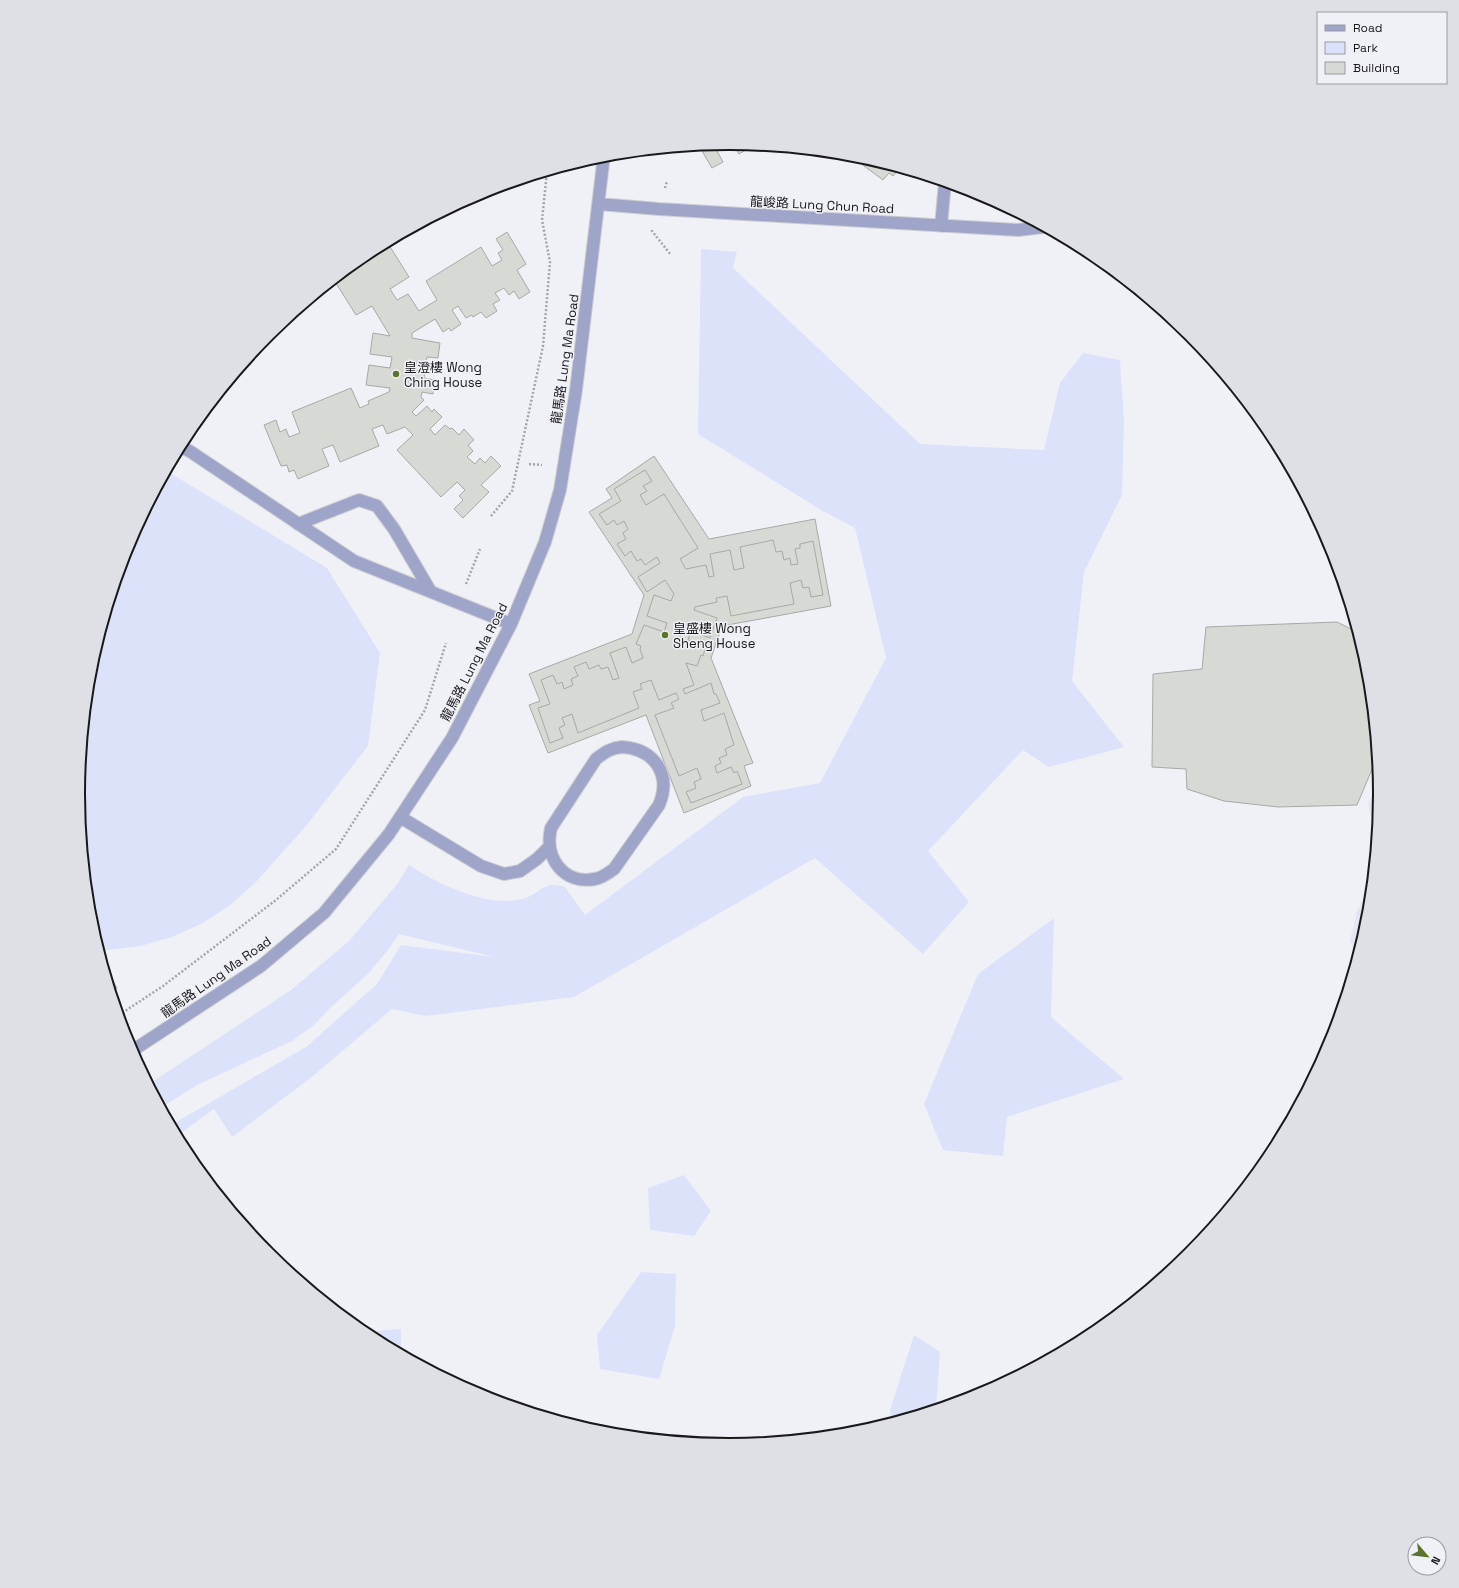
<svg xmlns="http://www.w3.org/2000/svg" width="1459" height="1588" viewBox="0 0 1459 1588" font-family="'Space Grotesk','Noto Sans SC',sans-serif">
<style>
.built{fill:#e3e6f3}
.green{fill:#dde2fb}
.building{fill:#d7dad4;stroke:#a7a9a4}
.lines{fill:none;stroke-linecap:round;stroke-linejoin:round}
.minor-casing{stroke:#ceced4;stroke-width:14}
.path{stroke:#a4a5a9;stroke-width:2.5;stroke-dasharray:2 2;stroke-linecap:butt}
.minor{stroke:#9fa5c9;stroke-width:12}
.poi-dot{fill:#5a7528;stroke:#f0f1f7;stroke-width:1.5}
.labels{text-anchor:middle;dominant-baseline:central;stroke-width:3;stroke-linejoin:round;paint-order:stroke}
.street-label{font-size:13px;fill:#19191b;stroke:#f0f1f7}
.poi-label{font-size:13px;fill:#19191b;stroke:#f0f1f7;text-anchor:start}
.rim{fill:none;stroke:#19191b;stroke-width:2}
</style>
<rect width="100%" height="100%" fill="#f0f1f7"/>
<path class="built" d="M1380,780l1,14 -5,51 -1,-14 -7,-27z
M1372,882l-4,39 -11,39 -7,-20 7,-29z"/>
<path class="green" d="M701,249l36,3 -4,16 187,176 124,6 16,-67 23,-30 37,7 4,61 -2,74 -38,77 -12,109 52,66 -75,20 -26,-17 -95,101 41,51 -46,52 -108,-96 -241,139 -148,19 -34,-7 -79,67 -81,61 -18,-28 -37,27 -6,-11 135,-78 71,-63 24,-39 93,12 -95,-23 -11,16 -19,23 -40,36 -15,16 -22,16 -95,44 -35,22 -13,-23 142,-94 59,-50 48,-57 11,-18c29,19 78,43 113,34 10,-2 18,-11 28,-14 4,-1 10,1 15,2l20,28 158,-118 77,-14 66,-125 -31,-130 -34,-18 -123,-76z
M167,471l160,97 53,85 -12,93 -62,80 -51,57 -25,22 -27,18 -31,14 -31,9 -41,5 -10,-30 -12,-127 13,-127 37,-123z
M1054,918l-3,99 73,62 -117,38 -4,39 -60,-6 -19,-46 54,-130z
M684,1175l27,36 -17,25 -44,-6 -2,-42z
M641,1272l35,2 -1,52 -16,53 -59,-10 -3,-34z
M401,1329v25l-38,-22z
M914,1335l26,17 -4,57 -45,14 -1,-13z"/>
<path class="building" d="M732,143l22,2 -15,9z
M719,144l2,4 -4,3 6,11 -11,6 -13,-22z
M859,156l46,14 -3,3 -4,-3 -5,6 -4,-3 -6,7 -27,-20z
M507,232l19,32 -9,6 13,22 -11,7 -5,-8 -5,4 -5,-7 -9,5 5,7 -7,4 4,7 -11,7 -5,-6 -8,5 -1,-2 -6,3 -8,-12 -6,4 9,14 -10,7 -2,-3 -6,4 -8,-13 -23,14v5l28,5 -2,15 -11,-1 -1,6 -9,-2 -2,9 10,1 -1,7 11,2 -2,14 -11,-2 -1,5 3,3 -12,12 4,4 11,-10 5,6 2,-3 8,8 -12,12 5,6 10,-10 5,4 2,-1 7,7 5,-6 10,11 -6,5 5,6 -6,6 8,7 5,-6 5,5 6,-7 10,10 -20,19 8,7 -26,26 -9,-9 9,-9 -4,-4 6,-6 -8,-8 -16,15 -44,-47 16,-15 -8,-8 -18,7 -4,-9 -11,4 7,17 -39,16 -7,-17 -11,4 7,17 -31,13 -4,-9 -5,2 -2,-7 -6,1 -17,-41 12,-5 4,12 6,-3 3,8 11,-4 -8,-21 59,-24 9,20 9,-4 -1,-3 21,-9 1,-4 -24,-3 3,-20 21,3 2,-11 -22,-3 3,-21 17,3 -18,-30 -16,9 -22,-35 16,-11 -1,-1 19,-16 19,-10 22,35 -19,12 7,11 11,-6 11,17 18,-11 -11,-19 55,-34 11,19 10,-6 -4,-7 5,-3 -7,-11z
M654,456l55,83 106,-20 16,87 -109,20 -11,32 42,105 -9,3 7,20 -67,27 -38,-98 -98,38 -19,-48 11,-4 -11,-27 103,-40 12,-39 -55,-83 23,-14 -6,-9z
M645,470l7,11 -9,5 4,5 -7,4 6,10 18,-11 34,54 -18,11 6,10 20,-4 3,12 5,-1 -4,-22 20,-4 4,20 10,-2 -4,-21 33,-7 3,12 6,-1 2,9 6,-2 1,7 7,-1 -3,-15 5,-1v-4l13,-3 10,54 -12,2 -2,-10 -6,1 -2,-8 -11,3 4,21 -63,12 -4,-20 -11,2 1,4 -22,5 -1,3 23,8 -7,20 -19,-7 -3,9 18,6 -3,10 -2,-1 -4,11 -11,-3 8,22 -11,4 2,5 26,-11 3,11h2l4,9 -19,7 3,11 20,-8 10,32 -9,4 2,6 -8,3 2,5 -6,3 2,7 14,-6 3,6 3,-2 5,13 -51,19 -5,-11 10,-4 -2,-6 7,-3 -4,-11 -18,8 -24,-61 19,-7 -3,-5 8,-4 -3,-6 -17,7 -8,-20 -11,4 2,5 -9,3 6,16 -61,25 -6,-19 -10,4 3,7 -6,3 4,10 -13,5 -12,-35 12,-4 -9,-24 12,-5 4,9 5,-2 2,7 9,-4 -2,-6 7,-3 -4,-9 12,-5 3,7 10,-4 2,4 7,-2 5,13 6,-2 -9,-25 16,-6 6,16 11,-5 -3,-9 1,-3 -5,-2 8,-19 20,7 3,-9 -20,-7 7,-21 17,6 3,-7 -9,-14 -18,12 -9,-15 22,-14 -3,-6 -12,8 -4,-6 -4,2 -6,-10 -6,5 -8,-12 9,-5 -3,-6 5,-4 -4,-8 -7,4 -3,-5 -7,5 -8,-11 22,-13 -7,-12z
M1337,622l18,9 4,4 10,32 4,100 -16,38 -79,2 -54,-6 -37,-12 -1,-20 -34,-2 1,-93 49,-5 4,-42z
M105,968l12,20 -5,3z"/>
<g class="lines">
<g class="minor-casing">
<path id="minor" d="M599,204l60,5 359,21 26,-3
M941,226l4,-44
M180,446l11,6 163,109 157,63
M298,524l61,-24 18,6 17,23 37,63
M622,747c32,2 50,27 37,58l-45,64c-6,4 -12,9 -19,10 -32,6 -51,-22 -44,-51l45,-69c9,-7 15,-11 26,-12z
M400,817l81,49 23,8 16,-3 17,-12 12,-12
M132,1051l129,-85 63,-53 65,-79 63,-96 59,-114 34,-82 15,-52 16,-100 28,-235"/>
</g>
<path class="path" d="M665,188l2,-7
M652,230v1l19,24
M529,464l13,1
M491,516l21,-25 31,-145 7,-84 -8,-42 5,-48
M466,584l14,-35
M119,1015l44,-29 113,-86 60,-51 89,-139 21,-67"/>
<use href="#minor" class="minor"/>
</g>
<g class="poi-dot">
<circle cx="396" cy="374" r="4"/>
<circle cx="665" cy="635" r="4"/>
</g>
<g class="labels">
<g class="street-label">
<text transform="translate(822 205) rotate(3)">龍峻路 Lung Chun Road</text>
<text transform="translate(565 359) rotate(-82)">龍馬路 Lung Ma Road</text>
<text transform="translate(474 662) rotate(-63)">龍馬路 Lung Ma Road</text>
<text transform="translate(216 977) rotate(-35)">龍馬路 Lung Ma Road</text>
</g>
<g class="poi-label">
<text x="404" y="367">皇澄樓 Wong<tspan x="404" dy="15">Ching House</tspan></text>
<text x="673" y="628">皇盛樓 Wong<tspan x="673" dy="15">Sheng House</tspan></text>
</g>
</g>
<path d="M0 0H1459V1588H0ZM85 794a644 644 0 1 1 1288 0a644 644 0 1 1-1288 0Z" fill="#dfe0e5" fill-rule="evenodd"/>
<path class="rim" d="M85 794a644 644 0 1 1 1288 0a644 644 0 1 1-1288 0Z"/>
<rect x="1317" y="12" width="130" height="72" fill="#f0f1f7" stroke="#9a9b9f"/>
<rect x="1325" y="25" width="20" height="6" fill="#9fa5c9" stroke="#9a9b9f"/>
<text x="1353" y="32" font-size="12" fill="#19191b">Road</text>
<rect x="1325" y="42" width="20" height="12" fill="#dde2fb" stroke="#9a9b9f"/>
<text x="1353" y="52" font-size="12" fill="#19191b">Park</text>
<rect x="1325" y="62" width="20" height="12" fill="#d7dad4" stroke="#9a9b9f"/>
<text x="1353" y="72" font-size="12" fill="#19191b">Building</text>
<g transform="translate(1427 1556) rotate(118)"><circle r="19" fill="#f0f1f7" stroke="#9a9b9f"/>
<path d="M0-3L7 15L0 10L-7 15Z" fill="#5a7528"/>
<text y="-6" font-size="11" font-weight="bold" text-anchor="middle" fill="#19191b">N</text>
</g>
</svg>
